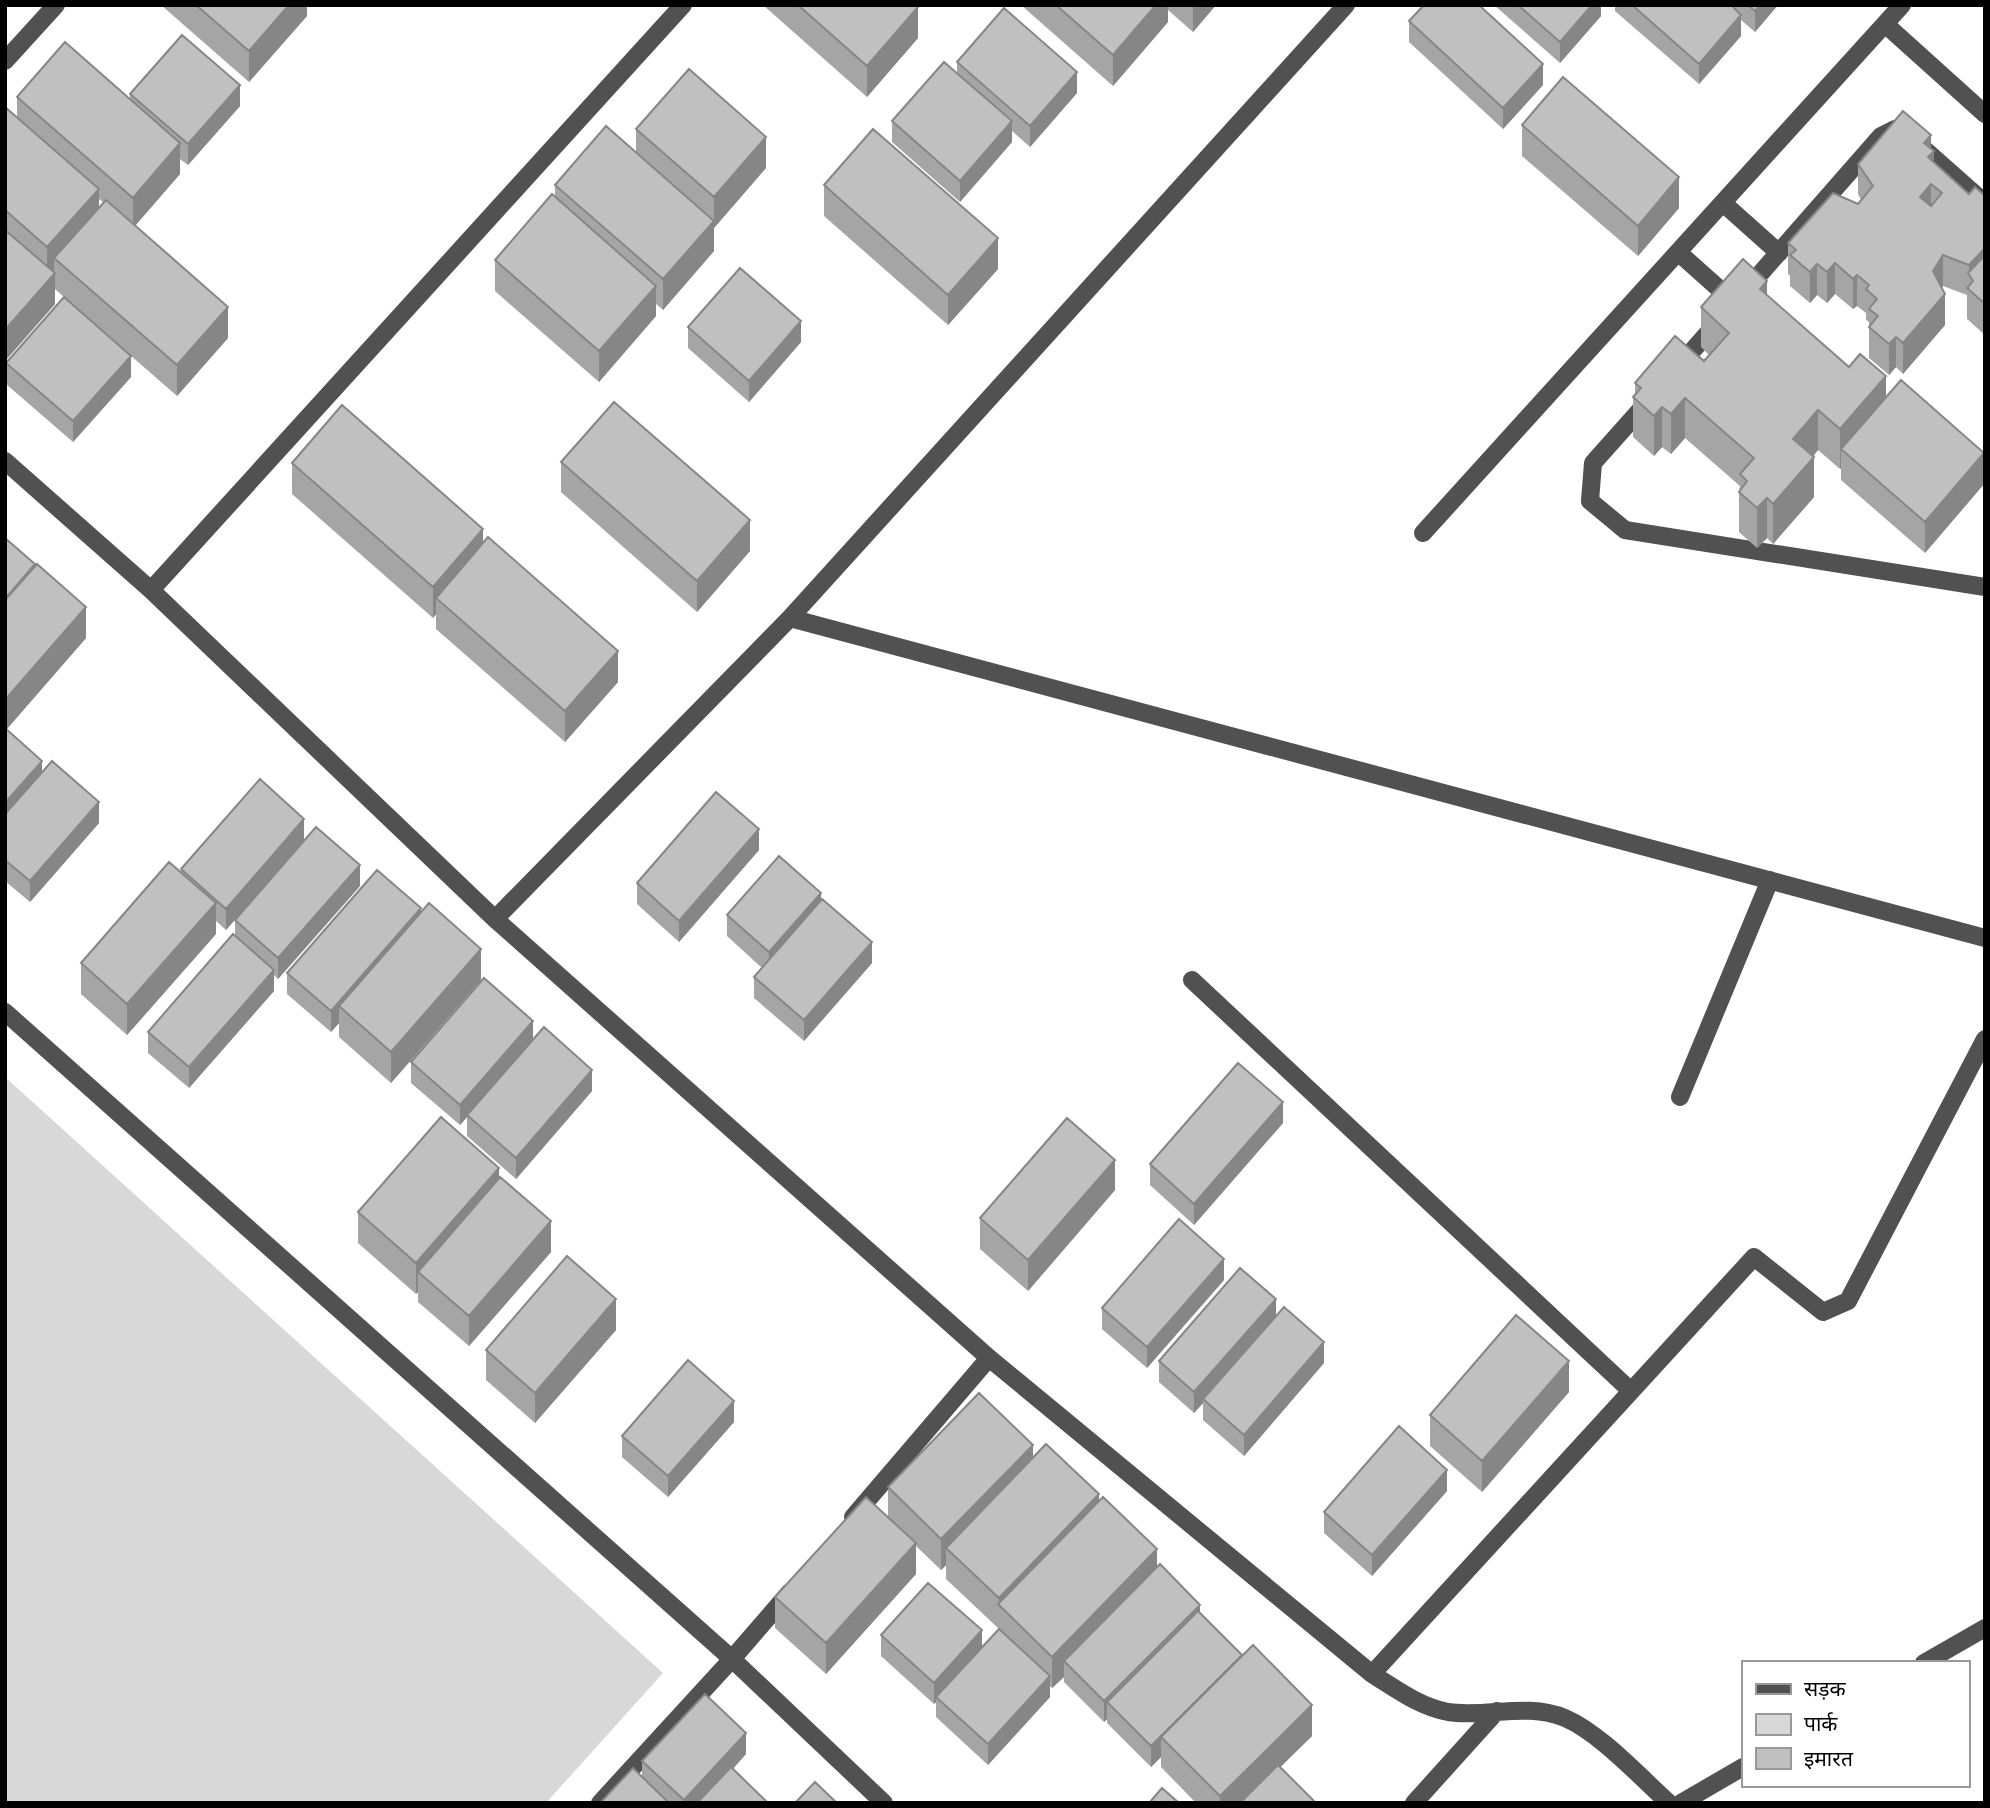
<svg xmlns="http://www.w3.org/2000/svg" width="1990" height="1808" viewBox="0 0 1990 1808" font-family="'Fira Sans','Noto Sans Devanagari',sans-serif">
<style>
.green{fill:#d8d8d8}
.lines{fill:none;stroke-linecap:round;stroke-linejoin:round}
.minor{stroke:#515151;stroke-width:18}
.wall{fill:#a5a5a5;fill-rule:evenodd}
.shaded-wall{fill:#868686}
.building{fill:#c0c0c0;stroke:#868686;stroke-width:2;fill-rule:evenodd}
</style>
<rect width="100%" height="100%" fill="#fff"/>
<path class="green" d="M5,1077l658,596 -117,130h-541z"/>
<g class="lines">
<path class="minor" d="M1885,24l100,90
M5,61l51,-56
M1723,203l56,50
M1679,253l56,50
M1745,291l136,-155 14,-7 12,5 78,69
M1678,367l37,-42
M1650,399l-57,64 -3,38 35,29 360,57
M5,461l146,129 344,329 494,439 383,316c24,15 48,33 76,38 39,6 78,-10 117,6 35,15 75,59 104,85
M1423,533l479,-528
M151,590l532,-585
M790,618l1195,320
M495,919l295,-301 556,-613
M1192,980l439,411
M5,1012l727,647 152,144
M1680,1097l90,-217
M853,1517l136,-159
M1924,1663l61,-35
M1372,1674l382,-417 69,55 25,-11 137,-262
M600,1803l132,-144 58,-67
M1414,1803l83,-92
M1681,1803l62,-36"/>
</g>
<path class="wall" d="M161,5h146v11l-58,66z
M763,5h153l2,33 -51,59z
M1021,5h195l-23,27 -25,-22v12l-55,64z
M1494,5h107v11l-41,47z
M1615,5h163l-23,27 -14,-12v16l-42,48 -84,-73z
M1409,21l134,64 -40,44 -94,-87z
M957,62l120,31 -47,54 -18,-16v11l-52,60 -68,-60v-21l65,-47z
M130,94l110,12 -52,59 -8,-6v15l-45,52 93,112 -51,58 -111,-97 65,78 -58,65 -67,-58v-21l58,-66 -9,-8v15l-50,57v-254l12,11v-21l113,3zM99,199l4,3 -4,5z
M1522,125l157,83 -41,48 -116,-100z
M636,129l130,39 -52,60v23l-51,59 -7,-6v12l-57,66 -104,-91v-31l60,-63v-12l81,-33z
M1931,149l3,14 35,31h14l2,-2v143l-18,-16v-24l-24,-9 -1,2 3,37 -42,49 -7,-7 -7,8 -20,-17v-36l-3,-2v-7l-9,-7 -4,3 -18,-15 -8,9 -10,-8 -7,8 -20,-17v-10l-2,-2v-31l70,-39 3,-4 -3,-6v-30z
M824,185l174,84 -50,56 -124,-109z
M1767,296l217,188 -59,69 -84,-73v-12l-1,1 -22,-19 -5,7 1,40 -41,47 -6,-6 -10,10 -18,-16v-40l1,-6 -55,-48 -14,16 -9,-7 -8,9 -21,-19v-40l2,-2v-12l69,-22 5,-6 -8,-8v-40z
M688,327l113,15 -52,60 -61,-54z
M561,462l189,89 -53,61 -136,-120z
M292,463l191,80 135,139 -53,60 -129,-113v-15l-3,4 -141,-124z
M5,538l81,100 -79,91 35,43 57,51 -69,79 -25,-21z
M304,840l-78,90 -10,-9v13l-89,101 -46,-41v-31l100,-90v-4z
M759,850l-80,92 -42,-38v-21z
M360,886l-82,93 -4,-4v16l-85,97 -41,-35v-21l87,-96v-16z
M821,901l51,62 -68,78 -50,-43v-21l8,-9 -35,-32v-21z
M421,912l60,68 -90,103 -52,-46v-14l-8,9 -44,-38v-21z
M533,1039l59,52 -76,88 -49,-43v-19l-7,8 -49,-42v-21z
M1283,1123l-89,102 -44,-40v-21z
M499,1178l52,74 -82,94 -51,-44v-10l-2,2 -58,-51v-31z
M1115,1190l-87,101 -48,-42v-31z
M1224,1280l-77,88 -45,-39v-21z
M1276,1316l48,47 -80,93 -41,-36v-17l-9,10 -35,-31v-21z
M616,1330l-81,93 -49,-43v-30z
M1569,1392l-87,100 -52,-46v-31z
M734,1422l-66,75 -46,-40v-21z
M1033,1458l66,43 58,66 85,89 70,80 -32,31 36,36h-120l-35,-36v-10l-10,10 -44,-44v-4l-3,3 -40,-40v-5l-12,11 -2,-2v11l-62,68 -52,-48v-15l-2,2 -53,-48v-21l101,12 16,-17v-2l-52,-49v-14l-5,5 -25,-24v28l-90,100 -51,-46v-31l113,-80v-30z
M1447,1491l-75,85 -48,-43v-21z
M746,1754l-13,15 35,34h-168l42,-26v-16z"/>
<path class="shaded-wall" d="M289,5h18v11l-58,66v-31z
M1156,5h12v17l-55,64v-31z
M1193,5h23l-23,27z
M1592,5h9v11l-41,47v-21z
M1760,5h18l-23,27v-21z
M918,7v31l-51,59v-31z
M1741,15v21l-42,48v-20z
M1543,64v21l-40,44v-21z
M1077,72v21l-47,54v-21z
M240,85v21l-52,59v-21z
M1012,121v21l-52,60v-21z
M1931,135v19l3,-3v31l-3,3v29l-11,-17 4,-54z
M766,137v31l-52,60v23l-51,59v-31l51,-58v-24z
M180,143v31l-47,54v-30z
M1679,177v31l-41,48v-30z
M99,189v30l-45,39v12l-7,8v-31z
M998,238v31l-50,56v-30z
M1985,248v31l-12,2 -4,-6v-10z
M1943,255v31l-10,16v-31z
M1835,263v31l-8,9v-31z
M1817,264v31l-7,8v-31z
M55,273v31l-50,57v-31z
M1857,275v31l-4,3v-30z
M1767,281v40l-7,-32z
M656,286v30l-57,66v-31z
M1945,294v31l-42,49v-31z
M228,307v31l-51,58v-31z
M801,321v21l-52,60v-21z
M1896,337v30l-7,8v-31z
M131,356v21l-58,65v-21z
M1886,376v40l-45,33v19l-1,1v-40z
M1685,398v40l-14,16v-40z
M1662,407v40l-8,9v-40z
M1818,410v40l-25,29v-40z
M1984,453v31l-59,69v-31z
M1814,457v40l-41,47v-40z
M1767,498v40l-10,10v-40z
M750,520v31l-53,61v-31z
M483,529v31l-47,38v16l-3,4v-31z
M86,607v31l-81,93v-31z
M618,651v31l-53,60v-31z
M42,761v21l-37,42v-21z
M99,802v21l-69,79v-21z
M304,819v21l-78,90v-21z
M759,829v21l-80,92v-21z
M360,865v21l-82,93v-21z
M821,893v21l-52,59v-21z
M216,903v31l-89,101v-31z
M421,908v21l-82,77v17l-8,9v-21z
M872,942v21l-68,78v-21z
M481,949v31l-90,103v-31z
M274,970v21l-85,97v-21z
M533,1021v21l-73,83v-20z
M592,1070v21l-76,88v-21z
M1283,1102v21l-89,102v-21z
M1115,1160v30l-87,101v-31z
M499,1168v30l-81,74v20l-2,2v-31z
M551,1221v31l-82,94v-30z
M1224,1259v21l-77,88v-21z
M616,1299v31l-81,93v-30z
M1276,1299v21l-73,79v4l-9,10v-21z
M1324,1342v21l-80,93v-21z
M1569,1361v31l-87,100v-31z
M734,1401v21l-66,75v-21z
M1033,1445v31l-87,72v17l-5,5v-31z
M1447,1470v21l-75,85v-21z
M1099,1494v31l-100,80v-7z
M916,1543v31l-90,100v-31z
M1157,1549v31l-93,81v16l-12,11v-31z
M1200,1605v21l-93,76v17l-3,3v-21z
M982,1630v21l-46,46v5l-2,2v-21z
M1242,1655v20l-81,62v20l-10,10v-21z
M1050,1676v21l-62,68v-21z
M1312,1705v31l-68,67h-24v-7z
M746,1733v21l-45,49h-17v-3z"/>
<path class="building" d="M196,5h93l-40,46z
M798,5h118l2,2 -51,59z
M1056,5h100l-43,50z
M1424,5h55l64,59 -40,44 -94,-87z
M1518,5h74l-32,37z
M1632,5h99l10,10 -42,49z
M1748,5h12l-5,6z
M1004,8l73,64 -47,54 -73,-64z
M182,35l58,50 -52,59 -58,-50z
M65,42l115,101 -47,55 -116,-101z
M944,62l68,59 -52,60 -68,-60z
M689,69l77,68 -52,60 -78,-68z
M1563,77l116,100 -41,49 -116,-101z
M5,107l94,82 -52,58 -42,-37z
M1903,111l28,24 -7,8 10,8 -6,6 41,37 6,-7 8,7 2,-2v56l-16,17 -26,-10 -10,16 12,23 -42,49 -7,-6 -7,7 -20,-17 9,-11 -9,-7 8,-10 -11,-10 3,-4 -12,-10 -4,4 -18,-16 -8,9 -10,-8 -7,8 -20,-17 6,-5 -8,-7 45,-50 25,11 15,-18 -15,-22zM1931,184l11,9 -11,13 -11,-9z
M606,126l108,95 -51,58 -108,-94z
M873,129l125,109 -50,57 -124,-110z
M552,194l104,92 -57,65 -104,-91z
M106,200l122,107 -51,58 -123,-107z
M5,230l50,43 -50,57z
M1985,255v49l-18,-16 6,-7 -5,-8z
M1743,259l24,22 -7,8 89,78 11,-13 26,22 -46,53 -22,-19 -25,29 21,18 -41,47 -6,-6 -10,10 -18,-16 8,-11 -7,-7 14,-16 -69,-60 -14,16 -9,-7 -8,9 -21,-19 8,-9 -6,-5 40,-47 29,25 25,-28 -28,-26z
M740,268l61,53 -52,60 -61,-54z
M64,297l67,59 -58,65 -67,-58z
M1901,380l83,73 -59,69 -84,-73z
M614,402l136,118 -53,61 -136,-119z
M342,405l141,124 -50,58 -141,-124z
M488,537l130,114 -53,60 -129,-113z
M5,538l30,26 -30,35z
M37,564l49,43 -81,93v-100z
M5,728l37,33 -37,42z
M52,761l47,41 -69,79 -25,-21v-46z
M260,779l44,40 -78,90 -45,-40z
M716,792l43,37 -80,92 -42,-38z
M316,827l44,38 -82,93 -43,-38z
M779,856l42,37 -52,59 -42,-37z
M169,862l47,41 -89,101 -46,-41z
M377,870l44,38 -90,103 -44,-38z
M822,899l50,43 -68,78 -50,-43z
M429,903l52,46 -90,103 -52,-46z
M233,934l41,36 -85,97 -41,-35z
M484,978l49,43 -73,84 -49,-43z
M544,1027l48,43 -76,88 -49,-43z
M1238,1063l45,39 -89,102 -44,-40z
M441,1117l58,51 -83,95 -58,-51z
M1067,1118l48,42 -87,100 -48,-42z
M500,1177l51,44 -82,95 -51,-44z
M1179,1219l45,40 -77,88 -45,-39z
M567,1256l49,43 -81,94 -49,-43z
M1240,1268l36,31 -82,93 -35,-31z
M1284,1307l40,35 -80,93 -41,-36z
M1516,1315l53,46 -87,100 -52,-46z
M688,1360l46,41 -66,75 -46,-40z
M979,1393l54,52 -92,94 -53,-52z
M1399,1426l48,44 -75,85 -48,-43z
M1046,1444l53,50 -100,104 -53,-50z
M866,1497l50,46 -90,100 -51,-46z
M1103,1497l54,52 -105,108 -54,-53z
M1160,1564l40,41 -96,96 -40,-40z
M928,1583l54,47 -48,53 -53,-48z
M1198,1611l44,44 -91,91 -44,-44z
M999,1629l51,47 -62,68 -52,-47z
M1253,1645l59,60 -92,91 -59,-59z
M705,1694l41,39 -62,67 -42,-39z
M1278,1765l38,38h-76z
M731,1767l37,36h-71z
M633,1768l35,34 -1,1h-67z
M815,1782l22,21h-42z
M1162,1788l17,15h-30z"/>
<rect width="1990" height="1808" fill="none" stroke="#000000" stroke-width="14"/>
<rect x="1742" y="1661" width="228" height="126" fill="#ffffff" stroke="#999999" stroke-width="2"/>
<rect x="1756" y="1684" width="35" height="10" fill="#515151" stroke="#999999" stroke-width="2"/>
<text x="1804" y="1696" font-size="21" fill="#000000">सड़क</text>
<rect x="1756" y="1714" width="35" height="21" fill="#d8d8d8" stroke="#999999" stroke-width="2"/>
<text x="1804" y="1731" font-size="21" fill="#000000">पार्क</text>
<rect x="1756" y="1748" width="35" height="21" fill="#c0c0c0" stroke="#999999" stroke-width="2"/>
<text x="1804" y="1766" font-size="21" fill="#000000">इमारत</text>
</svg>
